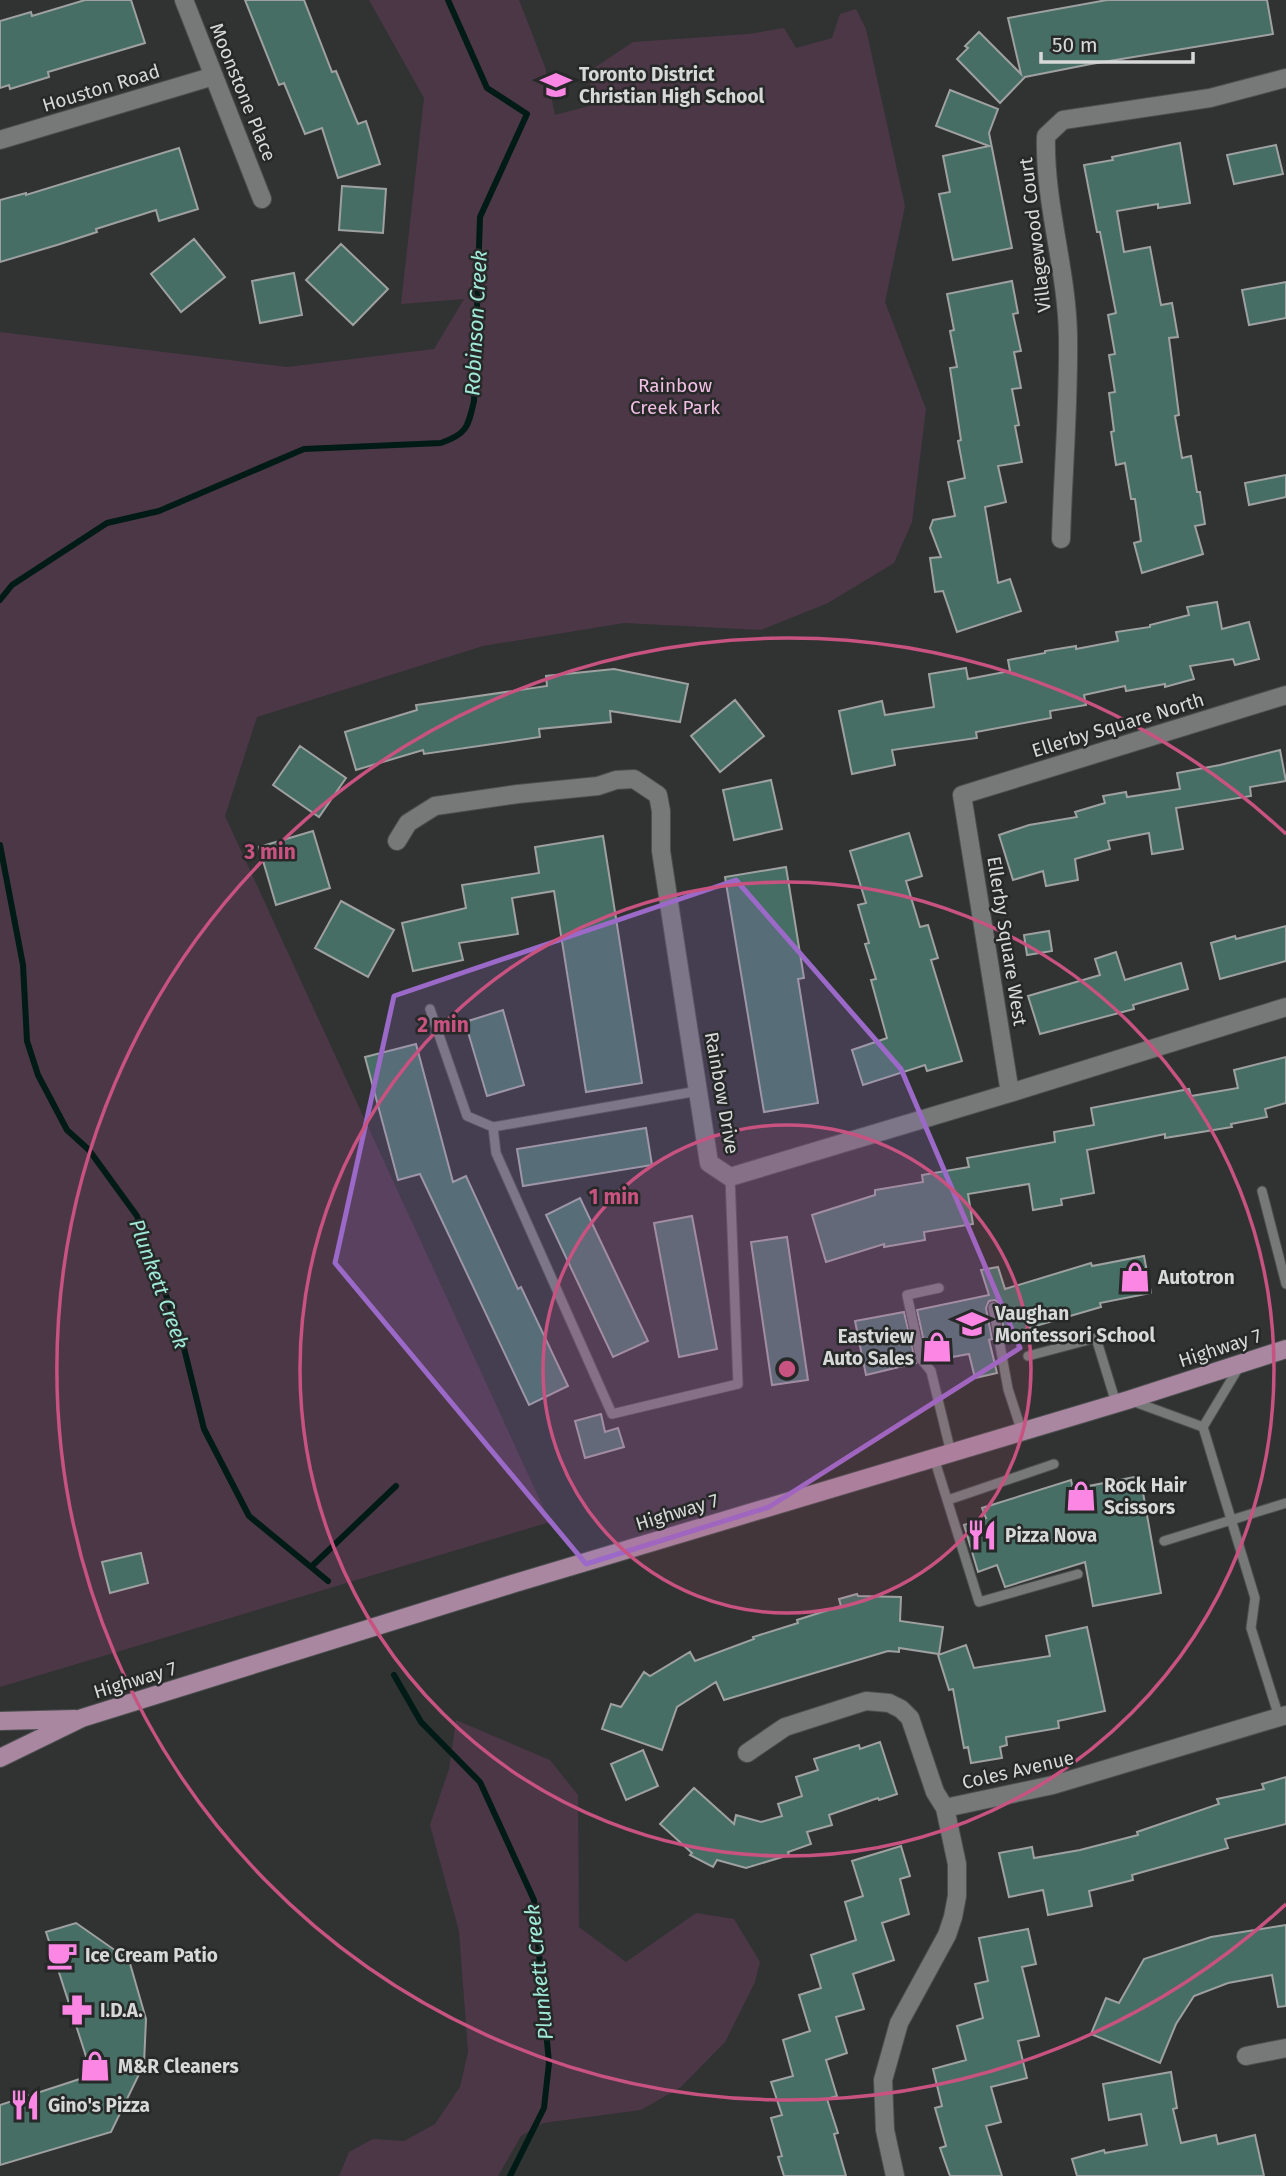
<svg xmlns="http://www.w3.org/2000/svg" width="1286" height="2176" viewBox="0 0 1286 2176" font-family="'Fira Sans',sans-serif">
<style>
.green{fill:#4c3747}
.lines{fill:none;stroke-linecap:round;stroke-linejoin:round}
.stream{stroke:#001b16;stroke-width:6}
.building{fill:#476e65;stroke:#9ea1a0;stroke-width:2}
.service-casing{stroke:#4d4f4f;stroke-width:11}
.minor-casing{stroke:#4d4f4f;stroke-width:20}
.primary-casing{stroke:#4d4f4f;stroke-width:20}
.service{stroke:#767978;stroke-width:9}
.minor{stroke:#767978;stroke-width:18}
.primary{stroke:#a987a1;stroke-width:18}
.marked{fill:#9b69c8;fill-opacity:0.2;stroke:#9b69c8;stroke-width:5;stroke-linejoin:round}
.ring{fill:none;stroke:#c85280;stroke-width:3.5}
.labels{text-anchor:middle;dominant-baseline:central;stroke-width:5;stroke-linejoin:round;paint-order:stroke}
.poi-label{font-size:19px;font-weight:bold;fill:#d7d9d8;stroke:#262928;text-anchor:start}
.street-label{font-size:19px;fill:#d7d9d8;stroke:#262928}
.park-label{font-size:19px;fill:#f1bee4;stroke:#262928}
.water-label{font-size:21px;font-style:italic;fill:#a0e9d8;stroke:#262928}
.centre{fill:#c85280;stroke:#262928;stroke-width:3.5}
.ring-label{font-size:21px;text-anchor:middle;font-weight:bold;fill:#c85280;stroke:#262928;stroke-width:5;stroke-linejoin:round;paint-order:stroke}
</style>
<rect width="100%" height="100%" fill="#303332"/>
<path class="green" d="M369,0h150l26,67 10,48 34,-9 2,-36 42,-28 116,-8 35,-6 12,20 36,-10 8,-24 16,-5 10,20 39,177 -20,96 41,107 -14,113 -18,41 -66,40 -67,27 -137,-7 -141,23 -226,71 -32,99 325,706 -550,165v-1355l287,35 147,-18 30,-50 -63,5 23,-206z
M456,1720l94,40 28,35 1,132 47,35 70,-49 38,6 26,43 -5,20 -30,60 -44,45 -40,23 -98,13 -22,13 -23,40h-159l10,-24 24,-13 31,2 31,-17 25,-37 8,-35 -9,-121 -29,-106 19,-56z"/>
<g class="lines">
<path class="stream" d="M0,600l12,-15 95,-62 52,-12 145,-62 137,-6c26,-9 27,-16 33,-42l6,-184 47,-103 -40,-26 -39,-88
M0,845l23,120 4,76 11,34 29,55 22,20 48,66 44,120 23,93 45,87 79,65
M311,1567l85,-81
M394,1675l27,47 59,60 54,118 15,163 -5,45 -34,68"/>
</g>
<path class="building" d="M85,0h46l14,43 -97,29 1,5 -39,12 -1,-4 -9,3v-67l31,-9 1,4z
M245,0h59l28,72 4,-1 22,53 8,-3 14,43 -42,14 -16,-50 -17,6 -21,-51 -5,2z
M1107,0h160l6,34 -182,30 -66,13 -25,26 -43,-44 11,-11 -3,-2 14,-14 42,42 -13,-56z
M950,90l48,19 -9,24 23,115 -59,12 -14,-66 11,-2 -7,-36 46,-10 -53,-20z
M1180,143l10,60 -32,5v-4l-41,7 7,41 26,-5 11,58 11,-2 6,34 -9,1 10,77 -4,1 7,42 9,-2 6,36h3l5,32 -10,2 8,28 -61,19 -8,-30 7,-2 -6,-42h-4l-6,-36 -9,2 -5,-33 3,-1 -5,-38 6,-1 -6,-37 6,-1 -7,-39 8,-2 -16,-81h-3l-13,-67 29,-5 -1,-3z
M1276,145l7,29 -49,10 -7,-29z
M179,148l19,61 -39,12 -3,-11 -60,19 1,3 -40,13 -57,17v-62l26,-7v2z
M342,186l44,3 -3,44 -44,-3z
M194,239l31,38 -44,35 -30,-38z
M341,244l47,45 -35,36 -47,-45z
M294,273l8,42 -42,8 -8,-42z
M1012,281l6,32 -5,1 8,37 -7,1 7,36 -9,1 7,36 -4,1 7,36 -24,4 8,36 -21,5 13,76 12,-4 11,32 -64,21 -14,-41 -8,1 -5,-34 11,-1 -11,-29 3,-8 22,-4 -7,-34 17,-4 -7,-37 3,-1 -11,-72 7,-1 -7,-36 4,-1 -7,-36z
M1286,282v36l-37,7 -7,-35z
M1286,475v22l-37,8 -4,-22z
M1217,602l5,27 27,-7 10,37 -24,6 -2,-6 -43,7 4,13 -29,8v-3l-39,7 -1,-5 -41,9 2,10 -36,6 1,7 -75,14 1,6 -85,12 3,15 -43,9 -13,-63 43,-10 3,14 49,-8 -5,-33 37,-6 2,11 42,-8 -2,-11 37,-7v-2l31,-5v3l42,-8 -2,-9 34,-5v-2l39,-10 -2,-8z
M614,669l74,15 -8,38 -70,-11 1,11 -72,7 1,8 -116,17 -1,-4 -67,20 -11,-38 72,-22 -1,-5 131,-19 -1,-10z
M735,700l29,36 -44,36 -29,-36z
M300,746l46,32 -27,39 -46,-32z
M1280,750l6,31 -36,6 1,9 -75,12 7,41 -31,5 -3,-21 -41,8 2,8 -35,10 3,21 -32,6 -3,-15 -30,9 -14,-45 30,-10 48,-8 -2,-5 30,-9 -2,-7 23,-4 1,5 53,-8 -3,-16 43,-8z
M771,780l11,49 -48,11 -11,-50z
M313,831l17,57 -54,17 -17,-58z
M909,833l13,43 -16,5 14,46 8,-2 10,33 -7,2 31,101 -35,10 -2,-6 -62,20 -11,-35 35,-12 -16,-58 5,-1 -11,-35 4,-1 -11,-38 8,-2 -16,-52z
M603,836l39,247 -56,9 -32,-201 -42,7 6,36 -59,9 4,17 -50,11 -11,-48 64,-15 -4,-23 77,-12 -4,-26z
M786,867l18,111 -6,1 20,124 -54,9 -39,-235z
M341,901l53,29 -26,47 -53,-29z
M1286,926v35l-66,18 -9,-36 24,-7 1,3z
M1049,931l3,20 -25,4 -3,-20z
M1116,952l9,28 56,-17 7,26 -55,16 1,4 -94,25 -12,-38 72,-21 -5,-16z
M503,1010l21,75 -37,11 -22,-74z
M416,1044l37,138 13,-6 52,113 3,-2 47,99 -39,19 -109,-231 -22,6 -33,-123z
M1286,1057v46l-21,6 2,8 -36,7 1,3 -67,11v-4l-78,16 7,43 -33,6 1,6 -29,5 -4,-26 -61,10 5,30 -49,8 1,8 -41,7v-3l-58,18 -14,-47 63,-20v-5l48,-8 -1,-7 47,-8 -2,-9 88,-16 -1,-10 40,-7 -3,-17 98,-19 2,7 47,-8 -4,-18z
M646,1128l6,37 -129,21 -6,-37z
M580,1198l68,143 -35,16 -67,-142z
M692,1216l25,133 -38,8 -25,-134z
M787,1237l21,143 -36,5 -21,-143z
M1144,1256l7,37 -51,10 1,4 -96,28 -6,-32 -4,-3 -6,1 -3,7 6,31 -3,1 8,33 -22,5 -6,-24 -38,7 -4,-5 -10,-46 72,-15 -8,-25 17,-3 7,22 86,-26 1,3z
M904,1312l12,51 -50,12 -11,-54z
M601,1414l4,18 13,-4 6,19 -39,11 -10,-37z
M1140,1476l21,117 -68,13 -8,-44 -80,25 -8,-22 -19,7 -14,-47 22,-7 -4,-10 89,-28 2,9z
M141,1553l7,30 -38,10 -8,-31z
M857,1594l1,2 43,1 -1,24 43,6 -4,27 -40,-6v4l-11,-1 -164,49 -8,-18 -39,25 -15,43 -60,-21 9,-25 10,3 23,-35 6,4 40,-24 5,9 59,-22 -1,-2 45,-14 -1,-3 44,-14 -2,-7z
M1087,1627l18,84 -47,10 1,7 -53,9 1,8 -7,2 2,11 -31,5 -3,-16 -4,1 -11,-59 -4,1 -11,-35 28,-10 8,23 76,-12 -4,-20z
M880,1742l17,52 -18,6 -1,-2 -49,17 3,10 -25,7 4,12 -23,8 1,3 -43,13 -29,-8 -4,7 -23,-12 2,-2 -32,-29 34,-36 40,36 2,-9 25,7 21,-6 -4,-12 24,-8 -6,-19 22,-7 -4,-11 45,-14 1,4z
M643,1750l15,36 -32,14 -15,-36z
M1286,1777v47l-61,15 3,9 -96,27 1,5 -44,11 3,15 -44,9 -5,-25 -34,7 -10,-44 33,-6 2,11 46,-8 58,-15 -1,-3 82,-28 -2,-5 47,-10 -2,-5z
M901,1846l9,30 -10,3 9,35 -27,9 12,37 -41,14 11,35 -28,8 11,36 -21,7 11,36 -10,3 11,34 -4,1 12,42h-62l-6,-19 4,-1 -11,-38 11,-3 -11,-33 22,-6 -10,-36 27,-9 -11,-36 22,-7 -10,-33 45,-15 -11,-38 18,-6 -11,-35z
M76,1923l53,37 17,59 -2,45 -33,68 -111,33v-60l92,-30 -46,-143z
M1286,1925v81l-8,1 -6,-32 -44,8 -34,13 -18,28 -16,39 -69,-29 15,-36 13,5 25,-44 67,-22z
M1028,1929l8,35 -14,3 17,69 -21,5 9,37 -36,9 10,35 -15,4 16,50h-52l-10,-28 6,-2 -11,-38 7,-2 -9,-37 33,-9 -9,-34 26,-8 -8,-34 13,-3 -9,-43z
M1171,2072l6,36 -4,1 8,34 35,-8 2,9 37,-9 9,41h-187l-5,-17 32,-9 1,3 42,-8 -6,-31 -32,6 -6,-36z"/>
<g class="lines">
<g class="service-casing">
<path id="service" d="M430,1009l37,107 26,11
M698,1091l-205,36 3,26 116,261 126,-30 -8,-207
M1262,1191l24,93
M939,1288l-32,7 14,64 10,12 20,82
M993,1307l15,82 14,43
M1028,1356l68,-18 20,65
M1239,1367l-36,60 52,171 -4,30 28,89
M1132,1401l71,26
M934,1458l45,144 99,-28
M948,1500l106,-36
M1164,1541l122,-38"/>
</g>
<g class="minor-casing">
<path id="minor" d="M184,0l78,199
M0,140l214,-64
M1061,539c2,-67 8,-135 7,-203 -1,-67 -24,-133 -22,-200l17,-16 147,-22 76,-20
M397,841l11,-18 27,-17 83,-12 80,-8 18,-6 18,-1 24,16 3,16v40l48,312 21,14 280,-84 276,-86
M1010,1093l-48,-298 324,-100
M747,1753l38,-26 81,-26 23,2 12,6 9,9 25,74 10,16 12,56v32l-4,21 -6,18 -48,88 -16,57 2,50 10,46
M945,1808l108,-23 233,-70
M1246,2056l40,-8"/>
</g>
<g class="primary-casing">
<path id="primary" d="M0,1721l75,-2
M0,1758l82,-40 430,-134 616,-184 158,-51"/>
</g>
<use href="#service" class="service"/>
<use href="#minor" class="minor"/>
<use href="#primary" class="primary"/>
</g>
<path class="marked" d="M736,880l165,189 119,279 -251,159 -183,57 -251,-301 59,-267z"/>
<circle cx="787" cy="1369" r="244" fill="#c85280" fill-opacity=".12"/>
<g class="ring">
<circle cx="787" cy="1369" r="244"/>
<circle cx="787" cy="1369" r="487"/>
<path d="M1286 1904A731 731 0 1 1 1286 834"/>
</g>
<defs>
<g id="school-bare" transform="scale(2.415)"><path d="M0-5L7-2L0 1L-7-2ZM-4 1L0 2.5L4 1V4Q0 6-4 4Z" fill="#fc86e3" stroke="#262928" stroke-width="2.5" paint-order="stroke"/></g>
<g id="shop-bare" transform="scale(2.415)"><path d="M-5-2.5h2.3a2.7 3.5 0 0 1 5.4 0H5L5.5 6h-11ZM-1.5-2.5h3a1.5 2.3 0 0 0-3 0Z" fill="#fc86e3" stroke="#262928" stroke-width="2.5" paint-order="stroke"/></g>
<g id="restaurant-bare" transform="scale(2.415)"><path d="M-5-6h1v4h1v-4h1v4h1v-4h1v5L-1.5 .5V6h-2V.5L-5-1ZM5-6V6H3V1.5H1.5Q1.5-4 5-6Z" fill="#fc86e3" stroke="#262928" stroke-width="2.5" paint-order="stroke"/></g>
<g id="cafe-bare" transform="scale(2.415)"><path d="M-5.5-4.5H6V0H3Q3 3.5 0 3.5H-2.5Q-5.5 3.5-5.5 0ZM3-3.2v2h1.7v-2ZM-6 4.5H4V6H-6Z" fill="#fc86e3" stroke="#262928" stroke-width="2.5" paint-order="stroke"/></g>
<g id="pharmacy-bare" transform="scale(2.415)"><path d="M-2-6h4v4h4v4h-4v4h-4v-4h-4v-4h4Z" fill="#fc86e3" stroke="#262928" stroke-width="2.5" paint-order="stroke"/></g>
</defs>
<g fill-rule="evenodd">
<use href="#school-bare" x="556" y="85"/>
<use href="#shop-bare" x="1135" y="1277"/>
<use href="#school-bare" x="972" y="1324"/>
<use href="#shop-bare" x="937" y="1347"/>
<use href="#shop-bare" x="1081" y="1496"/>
<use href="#restaurant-bare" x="982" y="1535"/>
<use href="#cafe-bare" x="62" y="1955"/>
<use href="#pharmacy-bare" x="77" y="2010"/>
<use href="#shop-bare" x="95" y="2066"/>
<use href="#restaurant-bare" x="25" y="2105"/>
</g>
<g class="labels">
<g class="poi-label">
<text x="579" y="74">Toronto District<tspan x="579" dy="22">Christian High School</tspan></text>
<text x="1158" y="1277">Autotron</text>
<text x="995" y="1313">Vaughan<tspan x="995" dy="22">Montessori School</tspan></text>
<text x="914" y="1336" text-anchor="end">Eastview<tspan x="914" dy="22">Auto Sales</tspan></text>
<text x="1104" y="1485">Rock Hair<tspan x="1104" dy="22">Scissors</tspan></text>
<text x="1005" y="1535">Pizza Nova</text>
<text x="85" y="1955">Ice Cream Patio</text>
<text x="100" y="2010">I.D.A.</text>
<text x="118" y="2066">M&amp;R Cleaners</text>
<text x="48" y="2105">Gino's Pizza</text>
</g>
<g class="street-label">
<text transform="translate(101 88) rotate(-17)">Houston Road</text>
<text transform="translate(243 92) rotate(68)">Moonstone Place</text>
<text transform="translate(1035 235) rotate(-97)">Villagewood Court</text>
<text transform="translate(1118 725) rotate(-17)">Ellerby Square North</text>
<text transform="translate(1007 941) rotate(81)">Ellerby Square West</text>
<text transform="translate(722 1093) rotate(80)">Rainbow Drive</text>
<text transform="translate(1220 1348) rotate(-18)">Highway 7</text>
<text transform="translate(677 1512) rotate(-17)">Highway 7</text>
<text transform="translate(135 1680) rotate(-17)">Highway 7</text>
<text transform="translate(1018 1770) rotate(-13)">Coles Avenue</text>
</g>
<g class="park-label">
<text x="675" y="385">Rainbow<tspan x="675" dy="22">Creek Park</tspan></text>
</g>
<g class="water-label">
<text transform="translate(476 323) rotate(-87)">Robinson Creek</text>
<text transform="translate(159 1284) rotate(70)">Plunkett Creek</text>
<text transform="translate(539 1972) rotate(-96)">Plunkett Creek</text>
</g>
</g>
<circle cx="787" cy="1369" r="10" class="centre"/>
<g class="ring-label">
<text x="270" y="859">3 min</text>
<text x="443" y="1032">2 min</text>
<text x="614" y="1204">1 min</text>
</g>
<path d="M1041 52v10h152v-10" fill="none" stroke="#d7d9d8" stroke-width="3.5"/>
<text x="1052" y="52" font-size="21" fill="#d7d9d8" stroke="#262928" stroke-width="5" paint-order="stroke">50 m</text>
</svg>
